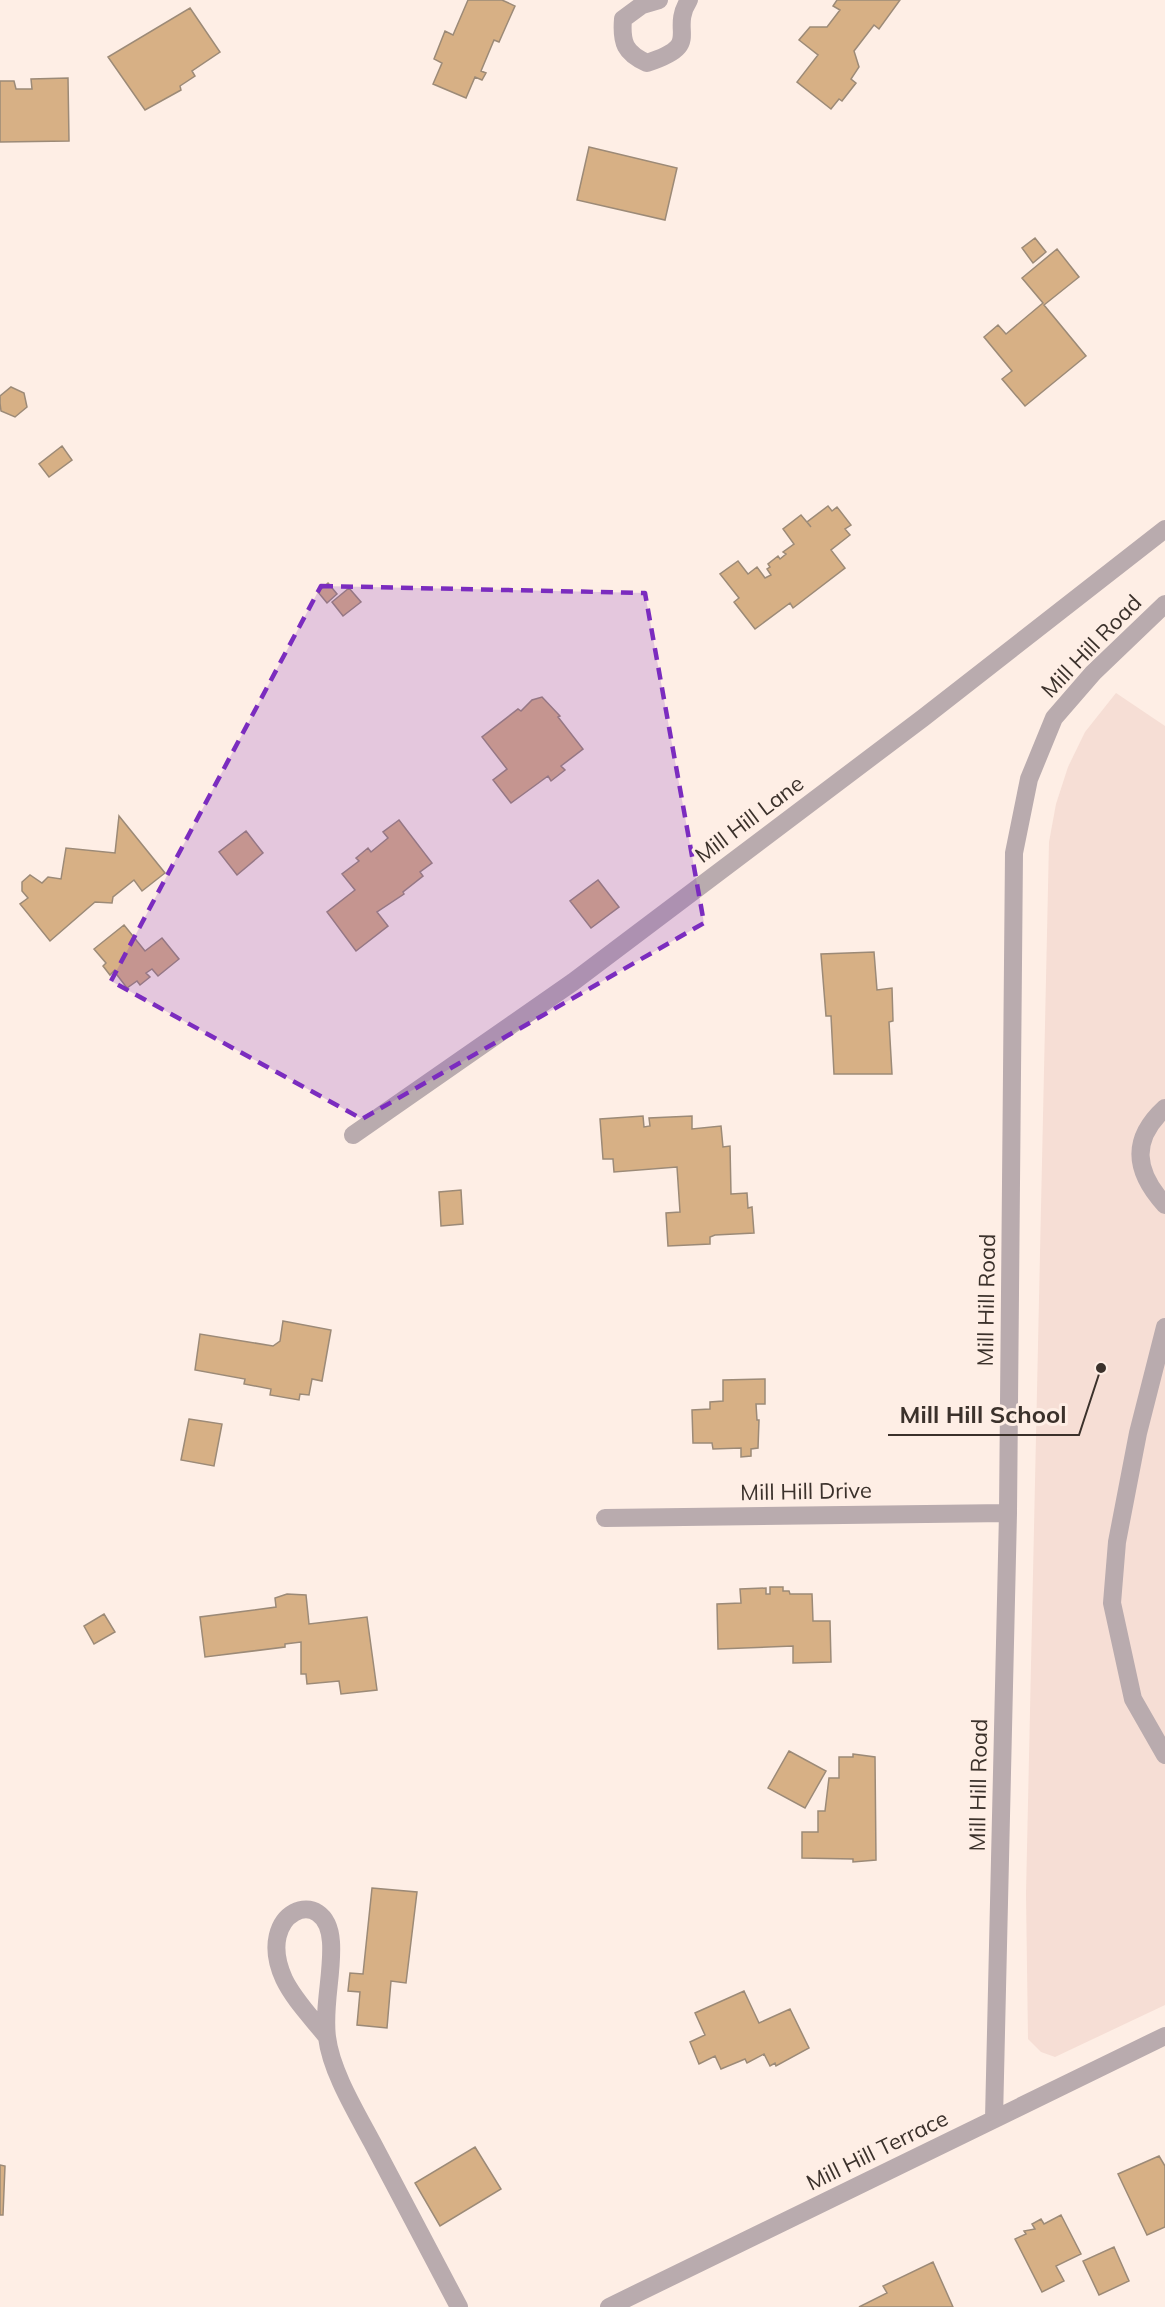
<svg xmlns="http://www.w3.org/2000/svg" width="1165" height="2307" viewBox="0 0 1165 2307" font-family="Mulish,sans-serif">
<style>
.education{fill:#f6ded5}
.building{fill:#d7b085;stroke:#9c8a77;stroke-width:1.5}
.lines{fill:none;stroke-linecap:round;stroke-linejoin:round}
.minor{stroke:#b9abae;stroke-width:18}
.marked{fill:#7b2cbf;fill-opacity:0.2;stroke:#7b2cbf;stroke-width:4.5;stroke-dasharray:12 8;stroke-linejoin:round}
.labels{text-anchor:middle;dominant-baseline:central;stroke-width:6;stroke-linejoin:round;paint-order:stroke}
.street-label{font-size:22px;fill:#3b312b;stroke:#feeee5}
.leader{fill:none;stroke:#3b312b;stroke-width:2}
.callout-dot{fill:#3b312b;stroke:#feeee5;stroke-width:2}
.callout-label{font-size:24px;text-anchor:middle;font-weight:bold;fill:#3b312b;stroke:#feeee5;stroke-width:6;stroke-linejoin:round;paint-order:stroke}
</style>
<rect width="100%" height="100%" fill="#feeee5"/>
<path class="education" d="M1116,693l49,33v1279l-110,52 -14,-5 -13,-13 -2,-145 23,-1052 7,-38 12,-37 17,-35z"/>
<path class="building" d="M468,0h34l13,6 -16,36 -5,-2 -13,31 5,2 -4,7 -7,-3 -9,21 -33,-14 9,-21 -8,-4 11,-28 8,4z
M837,0h63l-21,29 -5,-4 -20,26 5,16 -8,12 5,4 -14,18 -3,-2 -8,10 -34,-27 21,-27 -19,-15 11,-13h17l13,-17 -7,-4z
M190,8l30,44 -28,19 3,5 -15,10 1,4 -36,20 -37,-53z
M68,78l1,63 -69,1v-61h14l2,8h16l-1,-10z
M589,147l88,21 -12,52 -88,-20z
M1035,238l11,14 -13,11 -11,-15z
M1057,249l22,28 -35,28 42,51 -61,50 -23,-27 10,-8 -28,-34 14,-12 8,9 37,-31 -21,-25z
M11,387l13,6 3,14 -12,10 -14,-6 -1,-8v-7z
M62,446l10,14 -23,17 -10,-13z
M828,506l4,5 5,-4 14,18 -6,4 5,6 -19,15 14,18 -52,40 -3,-5 -35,26 -21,-27 5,-4 -19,-24 18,-13 10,13 9,-7 8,11 6,-3 -4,-6 3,-2 -2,-3 10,-8 2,3 6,-5 -3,-2 11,-8 -11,-15 18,-14 10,12 -4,-5z
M328,583l9,11 -10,9 -9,-11z
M349,588l12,14 -18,14 -11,-14z
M542,697l18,19 -2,1 25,32 -22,17 4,4 -14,11 -3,-5 -37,27 -18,-23 14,-11 -25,-32 36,-28 3,2 11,-11z
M119,816l46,57 -23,18 -8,-11 -21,17 -1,6 -17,-1 -45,39 -30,-37 8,-6 -6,-7v-9l8,-7 12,8 6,-6 13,2 5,-31 49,5z
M399,820l33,43 -12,9 3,4 -20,16 1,2 -27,18 11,14 -32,25 -29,-39 28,-22 -13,-16 17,-13 -3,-3 12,-10 3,4 17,-14 -5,-6z
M246,831l17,22 -26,22 -18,-23z
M598,880l21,27 -28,21 -21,-27z
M124,925l21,26 17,-13 17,21 -21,17 -6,-7 -6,4 4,4 -10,8 -3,-4 -10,7 -13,-17 -4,4 -7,-9 3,-3 -12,-14z
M874,952l3,38 15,-2 1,33 -4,1 3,52h-58l-3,-58h-5l-5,-62z
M643,1116l1,11 6,-1 -1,-8 43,-2v13l29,-3 2,21 7,-1 1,48 16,-1 1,15 4,-1 2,26 -39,2 -5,2v7l-42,2 -2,-33 14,-1 -3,-45 -63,5 -1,-13h-10l-3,-40z
M461,1190l2,34 -22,2 -2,-34z
M283,1321l48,9 -9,51 -10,-2 -3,16 -9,-1 -1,6 -29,-5 1,-6 -27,-5 1,-5 -50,-9 5,-36 73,12 7,-5z
M765,1379v25h-9l1,16h2l-1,28 -7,1v7l-10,1v-9l-28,1 -1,-6h-19l-1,-33 18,-1v-7l13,-1v-21z
M189,1419l33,5 -8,42 -33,-6z
M770,1587h13v4h6l1,3h22l1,27h17l1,41 -38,1v-17l-75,3 -1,-45 24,-1 -1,-14 26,-1v6h4z
M287,1594l19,1 3,29 58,-7 10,73 -36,4 -2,-13 -32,3 -1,-10h-5v-32l-16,2v3l-80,10 -5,-40 76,-10 -1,-9z
M104,1614l11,18 -21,12 -10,-18z
M789,1751l37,20 -21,37 -37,-20z
M853,1754l22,3 1,103 -23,2v-3l-51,-1v-26h16v-21h7l4,-33h10v-21h14z
M372,1888l45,4 -11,91 -15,-2 -4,47 -30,-3 3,-33 -12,-1 2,-18 13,1z
M744,1991l15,32 31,-14 19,39 -33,18 -1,-3 -5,3 -6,-12 -17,9 -2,-4 -24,10 -6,-13 -16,8 -9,-22 15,-7 -10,-22z
M475,2147l26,42 -61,37 -25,-43z
M1159,2156l6,10v61l-18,8 -29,-61z
M0,2165l5,1 -2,49h-3z
M1061,2215l20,39 -25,12 8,15 -22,11 -27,-53 11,-5 -2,-3 11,-2 -3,-5 9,-5 3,5z
M1114,2247l15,34 -30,14 -16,-34z
M933,2262l20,45h-94l28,-14 -4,-7z"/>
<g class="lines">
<path class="minor" d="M659,0l-17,5 -19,14c-2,24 2,34 24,44 58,-19 21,-30 42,-63
M1165,1108c-35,32 -30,64 0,97
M353,1135l220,-153 350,-264 242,-189
M1165,1327l-27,106 -21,109 -5,61 21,96 32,56
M605,1518l403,-5
M327,2037c-14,-18 -33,-37 -43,-58 -31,-68 43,-97 47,-37 2,31 -8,64 -4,95 4,34 29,75 45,105 29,55 58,110 87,165
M994,2119l14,-606 6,-660 15,-74 25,-61 39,-45 72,-69
M609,2307l556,-271"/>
</g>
<path class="marked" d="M321,586l324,7 59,330 -342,196 -251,-138z"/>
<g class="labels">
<g class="street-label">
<text transform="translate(1091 646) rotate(-46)">Mill Hill Road</text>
<text transform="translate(749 819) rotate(-37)">Mill Hill Lane</text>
<text transform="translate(986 1300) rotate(-89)">Mill Hill Road</text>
<text transform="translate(806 1491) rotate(-1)">Mill Hill Drive</text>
<text transform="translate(978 1785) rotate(-89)">Mill Hill Road</text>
<text transform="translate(877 2150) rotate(-26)">Mill Hill Terrace</text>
</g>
</g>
<path class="leader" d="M1101 1368L1079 1435H888"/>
<circle class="callout-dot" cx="1101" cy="1368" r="6"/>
<g class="callout-label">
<text x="983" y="1423">Mill Hill School</text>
</g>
</svg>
